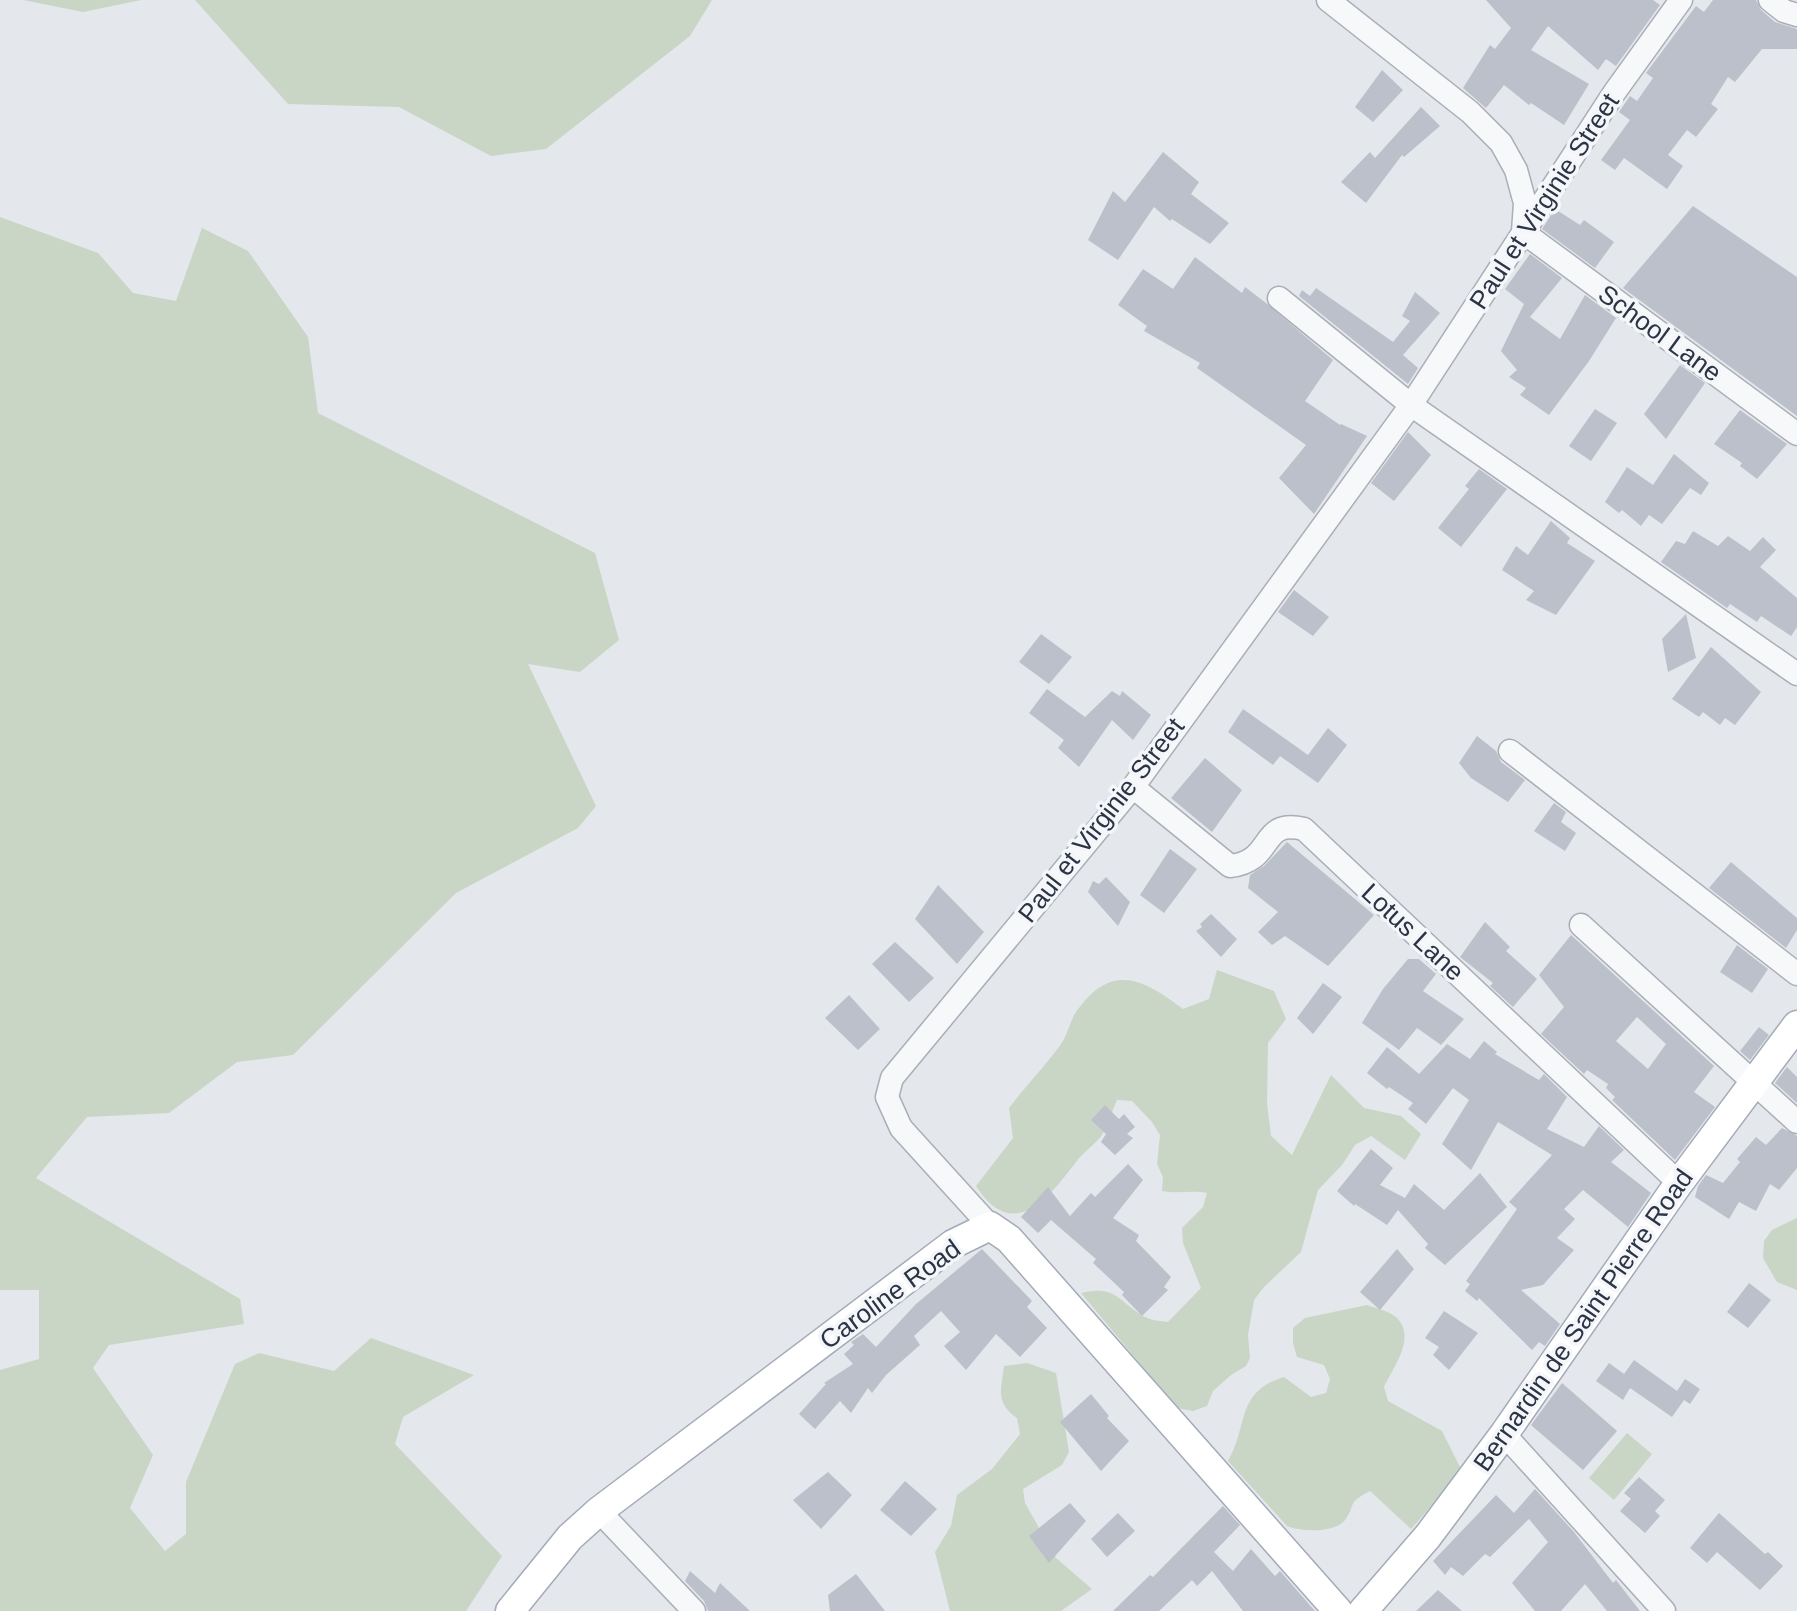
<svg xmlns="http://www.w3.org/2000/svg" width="1797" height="1611" viewBox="0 0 1797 1611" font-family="Arial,sans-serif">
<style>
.green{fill:#c9d6c5}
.building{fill:#bbc0ca;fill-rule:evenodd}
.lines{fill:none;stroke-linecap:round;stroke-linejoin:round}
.minor-casing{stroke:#a9aeb7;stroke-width:25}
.major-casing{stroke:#a3abb8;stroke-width:31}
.minor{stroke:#f7f8fa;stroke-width:22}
.major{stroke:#fff;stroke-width:28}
.labels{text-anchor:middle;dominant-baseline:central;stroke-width:7;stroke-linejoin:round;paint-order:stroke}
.street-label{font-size:26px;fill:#2b3445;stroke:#f4f6f9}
</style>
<rect width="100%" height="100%" fill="#e4e7ec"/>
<path class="green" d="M23,0h118l-58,12z
M195,0h517l-22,36 -144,113 -55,7 -92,-49 -111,-3z
M0,217l98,36 35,40 43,8 26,-73 46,23 60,86 10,76 277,140 24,87 -39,32 -52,-8 68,142 -18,22 -122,65 -163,162 -56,7 -68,51 -82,4 -51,61 204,121 4,25 -135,21 -16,23 60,87 -23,53 35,43 21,-17v-52l49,-118 24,-11 75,18 37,-33 103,37 -71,42 -8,27 107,112 -36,55h-466v-241l39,-11v-69h-39z
M1217,970l57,21 12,28 -18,24 -1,60 4,33 21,19 39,-80 33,33 37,8 20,18 -16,26 -34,-24 -16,9 -13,20 -24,25 -17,62 -37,35 -10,13 -6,35 2,23 -4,8 -15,9 -18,16 -6,15 -14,5 -16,-3 -96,-115c35,-8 37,8 62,23 7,4 17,5 25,6l33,-34 -18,-45 -1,-15 21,-21 4,-14c-16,-3 -29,1 -45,-2l1,-14 -6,-13 3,-29 -8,-13 -20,-21 -15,-1c-5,11 -9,24 -15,35 -7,10 -19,17 -26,27 -29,38 -63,81 -100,24l37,-48 -4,-30c17,-23 38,-43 54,-67 6,-11 8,-24 16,-33 34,-46 66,-28 104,1l26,-10z
M1797,1218v72l-20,-8 -14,-24 1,-17 8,-11z
M1367,1305c8,3 22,6 29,12 21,20 -2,49 -12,70l4,14 54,30 20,40 -51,58 -41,-38c-25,13 -13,13 -25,29 -9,13 -45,12 -58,6l-59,-65c21,-36 7,-69 56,-84l27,20 15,-4 4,-14 -6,-14 -27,-8 -4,-14v-15l12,-10z
M1027,1363l29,10 13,79 -7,13 -39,24 2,14 31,55 36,31 -31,22h-111l-15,-59 16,-26 6,-31 35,-26 28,-35 -3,-16c-22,-16 -16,-27 -13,-52z
M1627,1433l25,21 -38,46 -25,-22z"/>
<path class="building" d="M1486,0h167l7,5 -44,61 -10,-7 -8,11 -50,-44 -17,24 58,34 -25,41 -33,-22 -2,2 -25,-20 -18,23 -23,-20 27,-43 5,4 16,-21z
M1713,0h43l5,10 14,12 22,7v20h-35l-27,33 -7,-5 -17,27 7,5 -22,28 -9,-7 -19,25 15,11 -16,23 -43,-31 -9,12 -14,-10 29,-40 -11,-8 11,-16 7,5 16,-23 -7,-5 50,-67 8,6z
M1382,70l21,20 -30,32 -18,-15z
M1421,107l19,19 -36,31 -2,-2 -36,48 -25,-21 29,-30 5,6z
M1163,152l36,30 -8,12 38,29 -19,21 -38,-25 -2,2 -16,-14 -36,53 -30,-20 25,-49 12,11z
M1693,206l104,71v139l-174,-128z
M1555,209l25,16 4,-5 30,22 -19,26 -53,-39z
M1530,254l32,24 -32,39 30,22 25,-44 31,23 -27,43 -40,54 -29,-20 6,-7 -17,-11 8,-7 -16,-19 23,-47 -19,-15z
M1195,257l47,36 3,-6 21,16 67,57 -28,41 35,24 1,-1 26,12 -53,78 -35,-36 27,-33 -109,-77 3,-5 -56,-32 3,-5 -29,-21 25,-36 30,20z
M1316,288l77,54 17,-21 -8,-5 13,-24 25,21 -37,42 15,13 -10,16 -109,-88 3,-6 8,6z
M1680,365l25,18 -39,56 -22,-25z
M1595,409l22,14 -26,38 -22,-15z
M1740,410l47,34 -30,35 -17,-13 2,-3 -28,-19z
M1408,432l23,23 -37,46 -23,-18z
M1674,454l35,29 -8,12 -11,-7 -28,36 -13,-9 -8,11 -19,-16 -3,3 -14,-11 22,-35 26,18z
M1479,469l28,20 -46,58 -23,-19 31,-39 -4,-3z
M1551,521l19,17 -3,5 28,18 -39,54 -30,-15 8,-9 -32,-21 14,-24 12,9z
M1693,531l25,15 10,-10 22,15 13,-14 13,13 -16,17 37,31v29l-6,9 -30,-20 -4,6 -27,-18 -3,4 -66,-46 15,-21 9,3z
M1294,590l35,27 -16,19 -35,-24z
M1686,614l10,44 -28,14 -6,-33z
M1041,634l31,23 -23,27 -30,-22z
M1711,647l50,45 -26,33 -10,-7 -5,7 -17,-13 -4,5 -27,-18z
M1047,689l38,28 27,-26 8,5 2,-5 29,24 -18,25 -21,-20 -33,47 -21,-19 6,-8 -35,-27z
M1243,709l65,46 20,-27 19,17 -29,38 -38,-27 -7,9 -45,-33z
M1477,736l19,15 5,11 24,18 -17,22 -37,-24 -12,-15z
M1205,758l37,32 -30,42 -41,-34z
M1554,803l12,9 -5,10 15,11 -11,18 -31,-20z
M1287,842l87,73 -46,51 -43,-30 -13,9 -14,-13 20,-20 -30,-24 2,-13 14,-9z
M1170,849l27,20 -33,44 -24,-18z
M1731,862l66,56v12l-11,18 -77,-60z
M1106,877l24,25 -12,24 -30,-34 5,-11 6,3z
M938,885l46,47 -27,32 -42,-45z
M1211,914l26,25 -16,18 -25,-26 6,-4 -2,-3z
M1485,922l25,25 -4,4 31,28 -24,28 -23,-21 3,-3 -33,-26z
M1571,935l143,131 -20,26 21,15 -40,53 -63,-60 3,-3 -9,-9 2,-4 -21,-14 -3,4 -43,-40 23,-27 -25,-32zM1637,1017l29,27 -18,25 -32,-28z
M895,942l39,36 -25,24 -37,-38z
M1737,945l31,24 -16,24 -32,-21z
M1408,959h11l17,15 -13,17 41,28 -23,26 -24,-17 -18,22 -37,-27 21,-34z
M1323,983l19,14 -29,37 -16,-16z
M849,995l31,34 -22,21 -33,-32z
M1759,1027l10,8 -19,25 -10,-9z
M1484,1041l13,11 -2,2 44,26 5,-6 23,23 -20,32 37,18 15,-21 25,24 -13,12 40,31 -23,34 -45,-37 -19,19 11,10 -18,19 17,12 -31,35 -22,5 39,34 -15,22 -6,-4 -7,8 -53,-52 -2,3 -12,-10 5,-7 -4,-3 51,-72 -8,-7 43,-47 -54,-33 -27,48 -29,-26 27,-44 -16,-12 -27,36 -18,-15 5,-6 -24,-16 -2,2 -20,-16 20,-26 32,27 28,-30 23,15z
M1787,1067l10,10v26l-22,-20z
M1105,1105l14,14 5,-5 11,13 -8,7 6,4 -18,17 -14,-13 5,-8 -15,-14z
M1782,1128l15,8v32l-18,22 -9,-6 -14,27 -17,-9 -10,17 -34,-22 3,-11 8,-11 17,8 17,-21 -3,-3 19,-22 10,8z
M1371,1149l22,19 -13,17 25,13 9,-14 30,26 36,-37 27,34 -62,58 -20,-17 3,-4 -30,-34 -11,15 -32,-21 -1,2 -17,-15z
M1128,1164l15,16 -30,38 26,17 -3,6 35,36 -7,10 4,3 -26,26 -20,-21 2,-3 -31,-29 3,-4 -45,-39 -13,13 -17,-16 27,-30 22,29 21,-23 4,4z
M982,1249l50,52 -5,6 20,21 -27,29 -24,-23 -30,36 -22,-24 16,-14 -19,-21 -27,25 6,9 -34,30 -14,18 -4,-5 -17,25 -11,-12 -25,28 -16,-15 27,-30 -2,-1 29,-19 -9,-10 10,-9 -3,-3 12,-8 13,13 40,-43z
M1397,1249l17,20 -34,41 -20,-18z
M1749,1283l22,17 -23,28 -21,-16z
M1444,1311l34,22 -29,37 -16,-15 6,-8 -14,-9z
M1634,1360l43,31 8,-12 15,10 -10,15 -6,-4 -12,17 -42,-29 -7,12 -27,-19 13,-18 15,11z
M1562,1383l55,48 -34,39 -52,-45z
M1091,1394l18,22 -2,2 22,23 -28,30 -41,-49z
M828,1472l24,23 -31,34 -28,-29z
M1639,1477l26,23 -10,11 5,5 -15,17 -25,-22 11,-12 -7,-6z
M905,1481l32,28 -26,27 -31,-26z
M1535,1489l39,43 39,51 3,-3 24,31h-33l-22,-27 -24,27h-26l-23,-28 36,-41 -19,-23 -39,38 -5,-3 -22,22 -12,-9 -6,8 -12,-14 63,-66 18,18z
M1070,1503l16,18 -37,42 -20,-27z
M1223,1506l17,19 -26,27 19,19 18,-22 24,27 5,-5 35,40h-72l-31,-40 -15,15 -5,-6 -33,31h-46l37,-36 3,2z
M1118,1513l17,18 -28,26 -16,-18z
M1719,1513l46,41 3,-2 15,14 -23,24 -43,-38 -10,11 -17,-15z
M690,1571l25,22 5,-10 30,28h-42l-4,-10 -19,-20z
M856,1574l29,37h-55l-2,-16z
M1438,1590l24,21h-46z"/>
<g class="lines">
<g class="minor-casing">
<path id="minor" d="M1328,0l142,112 31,31 15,27 9,33 -2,29 274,202
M1770,0l14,11 13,4
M1279,298l132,107 203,-312 67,-93
M1510,751l287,223
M1133,787l97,79c46,-5 28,-48 74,-37l375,354
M1581,925l216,197
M990,1226l-89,-98 -14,-31 5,-19 241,-291 278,-382 386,269
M1504,1434l160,177
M599,1511l95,100"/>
</g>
<g class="major-casing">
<path id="major" d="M510,1611l60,-74 29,-26 354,-267 37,-18 19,13 329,372
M1363,1611l65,-75 76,-102 175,-251 118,-158"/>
</g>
<use href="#minor" class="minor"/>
<use href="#major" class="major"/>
</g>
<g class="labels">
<g class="street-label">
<text transform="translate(1544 201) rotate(-57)">Paul et Virginie Street</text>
<text transform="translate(1660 333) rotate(36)">School Lane</text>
<text transform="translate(1101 820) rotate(-52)">Paul et Virginie Street</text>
<text transform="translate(1413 932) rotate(43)">Lotus Lane</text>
<text transform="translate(890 1294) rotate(-36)">Caroline Road</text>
<text transform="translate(1583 1320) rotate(-55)">Bernardin de Saint Pierre Road</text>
</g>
</g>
</svg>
